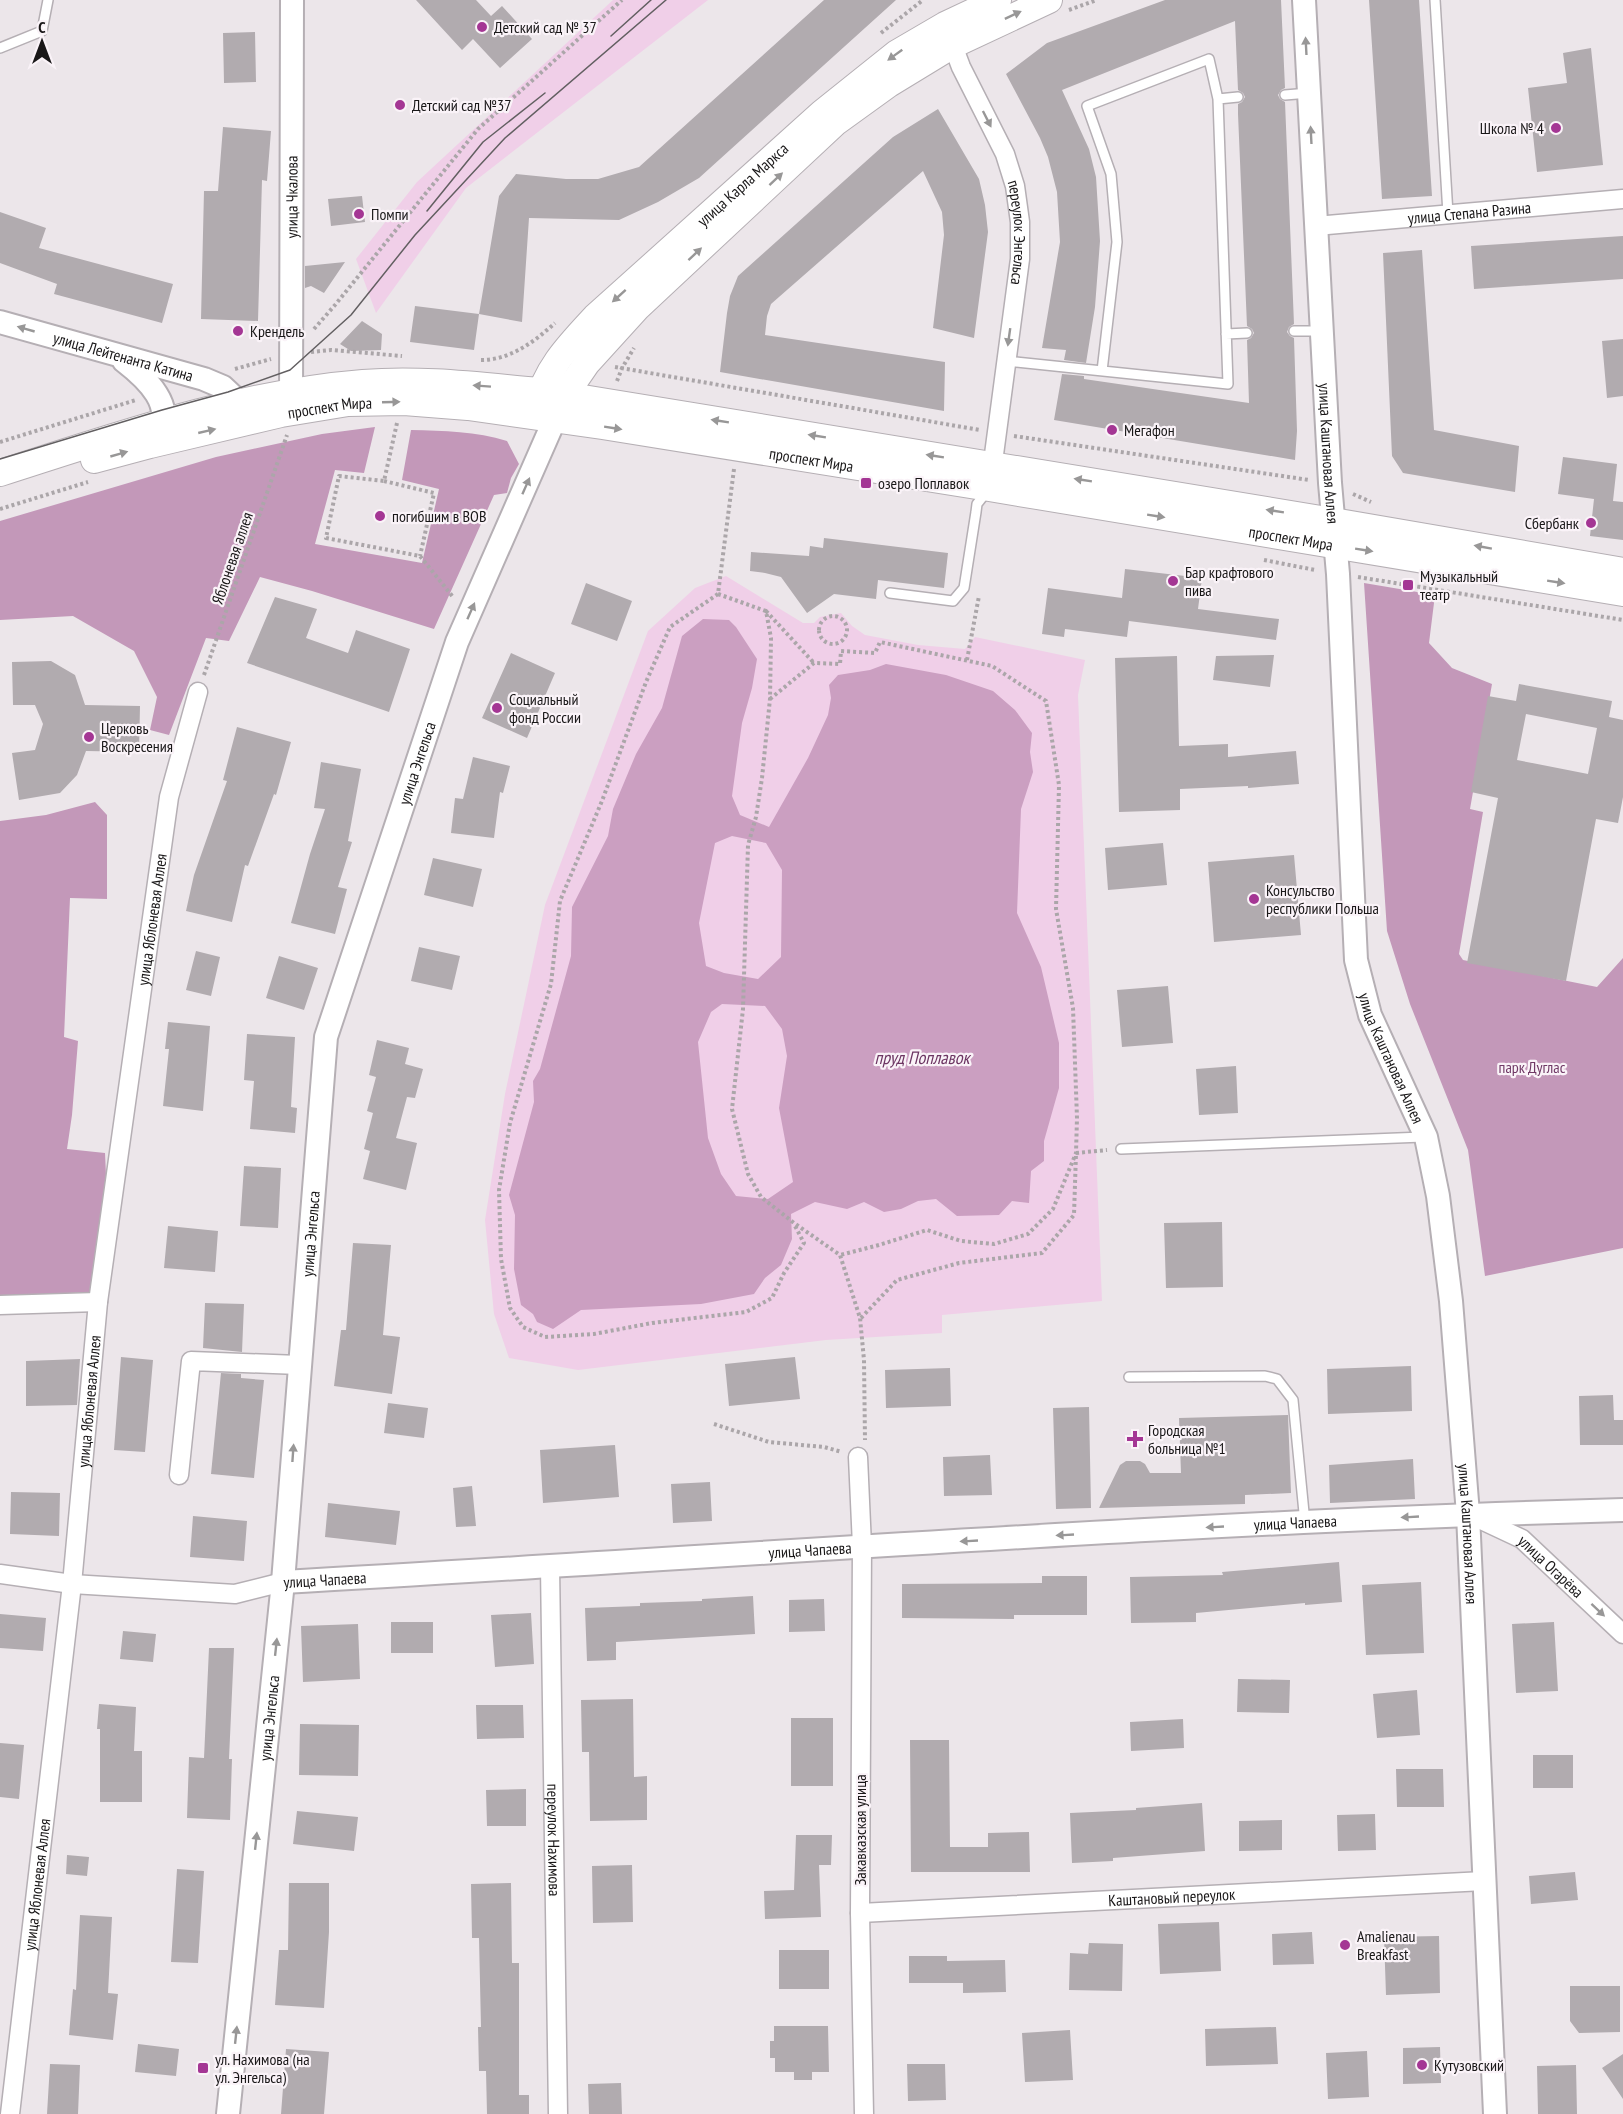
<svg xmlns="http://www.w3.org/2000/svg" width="1623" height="2114" viewBox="0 0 1623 2114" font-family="'PT Sans Narrow',sans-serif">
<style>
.green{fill:#f0cfe8}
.forest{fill:#c398b9}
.water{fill:#cb9fc1;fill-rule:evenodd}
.building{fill:#b1abaf;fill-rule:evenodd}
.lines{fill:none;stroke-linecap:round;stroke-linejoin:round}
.service-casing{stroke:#b5afb4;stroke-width:12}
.minor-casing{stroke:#b5afb4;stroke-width:21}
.tertiary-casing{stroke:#b5afb4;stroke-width:26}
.secondary-casing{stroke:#b5afb4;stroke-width:28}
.path{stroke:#aba6a9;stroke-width:4;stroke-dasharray:3 3;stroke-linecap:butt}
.service{stroke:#fff;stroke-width:9}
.minor{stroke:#fff;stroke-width:18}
.tertiary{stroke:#fff;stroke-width:22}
.secondary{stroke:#fff;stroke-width:26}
.tram{stroke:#625f61;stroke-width:1.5}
.oneway{fill:#989797}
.poi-dot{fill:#a43694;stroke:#faf3f8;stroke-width:2}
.labels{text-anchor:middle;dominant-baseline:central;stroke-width:4.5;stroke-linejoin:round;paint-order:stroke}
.poi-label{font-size:16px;fill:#191718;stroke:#faf3f8;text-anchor:start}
.street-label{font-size:16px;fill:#191718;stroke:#faf3f8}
.park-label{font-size:16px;fill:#703966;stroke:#faf3f8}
.water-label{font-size:18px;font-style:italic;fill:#6d3663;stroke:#faf3f8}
</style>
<rect width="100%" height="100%" fill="#ece6ea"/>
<path class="green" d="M613,0h95l-242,188 -90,125 -20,-54 61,-77z
M726,576l77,47h11l6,-6 21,-4 11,13 13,9 53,10 47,4 10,-12 110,23 -7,35 24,606 -160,14v18l-116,7 -248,30 -69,-12 -15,-44 -9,-94 20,-126 40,-189 103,-274 47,-43z"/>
<path class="forest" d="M375,427l-11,46 -29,-3 -20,74 107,19 17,-74 -37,-9 9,-50c33,1 65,1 96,11l12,23 -8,14 -4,15 -13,2 -60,134 -122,-38 -52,-14 -31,64 -23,-3 -37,97 -19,-5 7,-33 -23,-46 -61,-35 -73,4v-99l216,-64 106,-23z
M1364,583l71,12 -6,48 23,25 40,16 -22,125 13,3 -24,142 4,6 134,27 26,-29v290l-138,28 -17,-126 -58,-146 -23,-73z
M95,802l12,13v84l-37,-1 -6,139 14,4 -6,74 -5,34 38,4 1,22 -12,117 -94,4v-475l46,-6z"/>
<path class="water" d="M703,619l26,1 7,7 21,32 -5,29 -10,35 -10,73 8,19 29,12 39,-69 20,-43 3,-17 -2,-13 9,-10 32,-5 16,-6 60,11 47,16 22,19 17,23 -2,19 3,20 -12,37 -4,104 24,54 18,76v45l-15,53v20l-13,10 -2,32 -17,-2 -13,14 -42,1 -21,-17 -18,2 -17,8 -17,3 -20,-10 -17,7 -32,-7 -24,12 1,25 -11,26 -16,13 -11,16 -53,10 -120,6 -28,19 -16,-7 -4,-8 -12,-9 -7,-36 1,-54 -6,-20 25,-93 -1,-21 7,-12 31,-113 1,-49 36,-71 5,-27 23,-55 26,-46 20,-72zM732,836l34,7 16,27 -1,87 -23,22 -34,-6 -18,-7 -7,-43 16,-80zM722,1004l43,2 17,23 5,27 -8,52 14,74 -25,17 -32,-3 -15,-22 -13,-36 -10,-96 13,-30z"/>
<path class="building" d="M416,0h60l15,16 11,-10 30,33 -32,29 -27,-29 -11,11z
M824,0h72l-197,178 -41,24 -39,18 -90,-2 -7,104 -43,-8 20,-118 17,-22 50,5h32l41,-12z
M1165,0h116l4,88 -4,2 -3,5 2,4 5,3 9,222 -5,3 -2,5 3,4 4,2 3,93 -2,29 -241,-40 8,-46 22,2v3l165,24 -2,-63 4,-2 3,-5 -2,-4 -5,-3 -9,-212v-10l4,-2 3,-5 -2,-4 -5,-3 -3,-69 -173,69 27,59 7,28 4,64 -5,66 -9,56 -22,-3 2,-10 -24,-2 18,-106 -3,-50 -9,-35 -8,-19 -34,-64 41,-31z
M1369,0h50l13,196 -50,3z
M255,32l1,50 -32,1 -1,-50z
M1591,48l12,117 -66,7 -9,-84 39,-5 -4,-30z
M938,109l41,70 6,26 3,27 -14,106 -41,-10 11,-93 -2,-23 -19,-41 -152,133 -4,12 -2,19 180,27 -1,49 -224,-39 7,-59 3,-17 8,-20 155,-139z
M223,127l48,4 -4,50 -5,-1 -4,141 -57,-2 3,-128h14z
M362,196l3,26 -34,4 -3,-27z
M0,212l46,16 -7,20 134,36 -11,39 -108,-29 3,-10 -57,-21z
M1623,236v43l-149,10 -3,-43z
M1422,250l12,180 85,16 -4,46 -112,-19 -11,-17 -9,-203z
M345,262l-21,31 -13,-7 -6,2v-22z
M415,306l64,8 -5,36 -64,-8z
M362,321l20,13 -1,16 -30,1 -11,-7z
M1623,339v57l-16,2 -5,-57z
M1563,457l54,7 -4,37 10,1v38l-33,-4 4,-37 -36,-5z
M824,538l124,15 -4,35 -66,-8 -2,19 -42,-5 -27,19 -26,-36 -16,-4 -15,-2 1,-19 58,4 1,-10 13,2z
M1125,569l77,9 -4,31 81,10 -3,21 -147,-19 -2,16 -62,-8 -1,8 -22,-3 6,-46 74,10z
M586,583l46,18 -15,40 -46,-17z
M275,597l42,12 -11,29 42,15 8,-23 54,19 -21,63 -142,-49z
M511,653l44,20 -28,65 -45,-20z
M1274,655l-4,32 -57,-7 3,-24z
M1177,656l2,90 49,-2v13l68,-6 3,33 -51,4v-2l-68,3v21l-61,2 -4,-154z
M51,661l24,14 10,30 55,1 -1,46 -53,-1 -9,24 -17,18 -41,7 -7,-47 23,-3 8,-26 -8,-19h-22l-1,-43z
M1519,684l93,17 -3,16 14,3v77l-5,26 -22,-4 -30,162 -99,-18 31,-165 -27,-6 17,-96 28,5zM1526,714l71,14 -9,46 -71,-14z
M237,727l54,15 -15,53 -2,-1 -26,72 -3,-1 -13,57 -46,-11 8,-36 33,-94 -4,-1z
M473,757l37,9 -7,27 -3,-1 -6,46 -43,-5 4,-35 8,1z
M321,762l40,7 -13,72 4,1 -14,45 9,2 -12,45 -44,-11 19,-69 15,-45 -11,-1z
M1163,843l4,42 -59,5 -3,-42z
M1294,855l7,80 -87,7 -6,-80z
M433,858l49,11 -9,38 -49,-12z
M419,947l41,9 -8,34 -41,-9z
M196,951l24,6 -9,39 -25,-6z
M279,956l39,12 -14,42 -38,-12z
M1168,986l5,57 -51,4 -5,-57z
M168,1022l42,4 -7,85 -40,-5 6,-57h-4z
M247,1034l48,3 -4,70 6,1 -2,25 -45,-4 4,-48 -10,-1z
M377,1040l32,8 -4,16 18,5 -8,29 -8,-1 -11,41 21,5 -11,47 -43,-11 7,-28 -6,-2 9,-36 -6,-2 9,-34 -7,-2z
M1236,1066l2,47 -39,2 -3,-46z
M244,1166l37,2 -3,60 -38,-2z
M1222,1222l1,65 -57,1 -2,-65z
M168,1226l50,5 -3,41 -51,-4z
M353,1243l38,2 -8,90 17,2 -8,57 -58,-8 7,-56h5z
M205,1303l39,1 -2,48 -39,-4z
M121,1357l32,3 -8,92 -31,-2z
M795,1357l5,42 -71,7 -4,-42z
M80,1359l-3,46 -51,1v-45z
M1411,1366l1,45 -84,3 -1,-45z
M950,1368l1,38 -65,2 -1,-38z
M221,1373l20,1v4l23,2 -10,98 -43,-4z
M1613,1395l1,25h9v25h-43l-1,-49z
M388,1403l40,5 -4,30 -40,-5z
M1089,1407l2,101 -35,1 -3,-101z
M1288,1415l3,78 -46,2v9l-146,4 21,-43 6,-4h14l5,3 5,9h31l-2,-55z
M615,1445l4,52 -76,6 -3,-53z
M990,1455l2,40 -48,1 -1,-39z
M1413,1459l2,40 -85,4 -1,-38z
M710,1482l2,39 -39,2 -2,-39z
M472,1486l4,40 -20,1 -3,-39z
M11,1492l49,1 -1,43 -49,-2z
M328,1503l72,8 -4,34 -71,-8z
M193,1516l54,5 -3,40 -54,-4z
M1339,1562l3,40 -37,3v-2l-109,10v9l-65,1 -1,-46 93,-2 -1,-3z
M1042,1576h45v39h-73v4l-112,-1v-34l140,-1z
M1421,1582l3,71 -58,2 -4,-70z
M753,1596l2,38 -139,8v18l-29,1 -2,-53 55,-2v-3l62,-2v-2z
M824,1599l1,32 -36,1v-32z
M531,1613l3,51 -39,3 -4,-52z
M0,1614l46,4 -3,33 -43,-3z
M391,1622h42v31h-42z
M1554,1622l4,69 -42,2 -4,-69z
M358,1624l2,55 -57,3 -2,-56z
M123,1631l33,3 -3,28 -33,-3z
M209,1648h25l-5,111h3l-2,61 -43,-2 2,-61 15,1z
M1238,1679l52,1 -1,33 -52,-1z
M1417,1690l3,45 -43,3 -4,-44z
M633,1699l1,78 13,-1v44l-57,1 -1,-69h-7l-1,-52z
M99,1704l37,3 -2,44h8v51h-42v-73h-3z
M476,1705h47l1,33 -47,1z
M791,1718h42v68h-42z
M1183,1719l1,29 -53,3 -1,-29z
M300,1724l59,1 -1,51 -59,-1z
M910,1740h39l1,107h38v-14l41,-1 1,40h-119z
M0,1743l24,2 -5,54 -19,-2z
M1533,1755h40v33h-40z
M1396,1769h47l1,38h-47z
M526,1789v37h-39l-1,-36z
M1202,1803l3,48 -92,7v3l-41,2 -2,-50 66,-3v-2z
M297,1811l61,6 -4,34 -61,-7z
M1375,1814l1,36 -38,1 -1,-36z
M1282,1820v30l-43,1v-30z
M796,1835h36l-1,30h-12l2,52 -56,2 -1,-28 30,-1z
M67,1855l22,2 -2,19 -21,-2z
M632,1865l1,57 -40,1 -1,-57z
M177,1869l27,2 -6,92 -27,-1z
M1575,1872l3,28 -47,4 -2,-28z
M289,1883h40v49l-5,76 -49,-3 4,-55h9z
M511,1883l1,80h7v132h10v19h-42l-1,-43h-7l-1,-44h3l-2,-89h-7l-1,-54z
M80,1915l32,2 -4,76 10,1 -5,46 -44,-5 4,-46 3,1z
M1219,1922l2,49 -61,3 -2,-50z
M1312,1932l2,32 -41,1 -1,-31z
M1439,1936l1,57 -54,2 -2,-58z
M1089,1943l34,1 -1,47 -53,-1 1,-37 18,1z
M779,1950h50v39h-50z
M909,1956h38v5l58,-1 1,32 -43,1v-10h-54z
M1570,1986h50v46l-41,1 -9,-12z
M774,2026h54l1,46h-17v8h-18v-8h-19v-14h-5v-17h4z
M1276,2027l2,37 -72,2 -1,-37z
M1070,2030l3,50 -48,2 -3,-49z
M138,2044l41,5 -3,27 -41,-4z
M1440,2047l1,36 -38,1v-36z
M286,2049l43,3 -5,62h-43z
M1367,2051l2,46 -41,2 -2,-46z
M1623,2054v45l-21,-31z
M50,2064l30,1 -2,49h-31z
M907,2064h38l1,36 -38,1z
M1576,2065l1,49h-39l-1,-48z
M621,2083l1,31h-33l-1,-30z"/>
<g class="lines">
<g class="service-casing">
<path id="service" d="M1435,0l13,214
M0,48l42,-17 6,-31
M1285,95l24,-2
M1218,99l20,-2
M1294,331h28
M1226,334l21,-1
M1006,361l222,23 -10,-285 -9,-40 -122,47 24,68 6,68 -15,129
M890,593l63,8 11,-13 12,-76 1,-8 11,-14
M1121,1149l302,-12
M1129,1377l136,-1 12,3 16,21 12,123"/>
</g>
<g class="minor-casing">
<g id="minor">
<path id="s1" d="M949,35l12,32 44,87 10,32 5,36v37l-29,218"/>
<path id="s2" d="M1316,226l307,-27"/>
<path d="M0,1305l98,-3"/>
<path d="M858,1457l4,89 -2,367 4,201"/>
<path d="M179,1475l12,-114 108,4"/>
<path id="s3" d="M1473,1516l49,23 101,95"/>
<path id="s4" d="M550,1567l8,547"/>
<path d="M0,1574l72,10 163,10 48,-12"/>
<path id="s5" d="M860,1913l624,-32"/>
<path id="s6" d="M10,2114l62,-530 26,-282 71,-505 29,-105"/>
</g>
</g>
<g class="tertiary-casing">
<g id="tertiary">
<path id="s7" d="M1304,0l26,483 8,91 18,386 14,55 56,122 12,59 13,105 17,213 27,600"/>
<path id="s8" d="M0,322l204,57 19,8 16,15"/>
<path d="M124,361c22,17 54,46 32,75"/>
<path id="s9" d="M291,409l1,-409"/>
<path id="s10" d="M283,1582c446,-25 893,-60 1340,-72"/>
<path id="s11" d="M228,2114l55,-532 43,-545 131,-395 104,-237"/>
</g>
</g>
<g class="secondary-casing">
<g id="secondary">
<path d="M565,395l22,-32 50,-55 198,-185 54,-39 64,-39 96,-45"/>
<path id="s12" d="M537,406c8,-37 33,-62 58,-89l227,-204 75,-60 48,-28 53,-25"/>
<path id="s13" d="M94,460l56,-15 131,-31 67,-11 56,-1 64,5 134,19 387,62 634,105"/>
<path d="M0,473c119,-38 238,-80 363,-90 59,-5 119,3 177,8l793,130 290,50"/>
</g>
</g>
<path class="path" d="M1069,10l28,-10
M881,33l42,-33
M314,329l21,-24 143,-176 144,-129
M311,352l20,-2 71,6
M481,360c29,0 53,-18 74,-37
M615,367l365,63
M235,369l36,-10
M617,381l5,-13 12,-20
M397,423l-13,58 -45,-5 -13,62 94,18 33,41
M1014,436l295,44
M0,442l136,-42
M734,469l-16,125 48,17 5,27 -1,61 -8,79 -6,39 -8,28 -5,164 -11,100 16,65 13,23 33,26 46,32 20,63 4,42 1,80
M384,481l50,12 -14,63
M1353,494l18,8
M0,509l88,-27
M1264,560l51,10
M1358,577l265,43
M718,594l-48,33 -24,55 -44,119 -42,100 -9,83 -41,139 -11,67 2,69 9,49 13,19 22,10 49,-3 58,-11 94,-11 26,-14 12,-25 20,-30 -10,-19
M766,611l48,52
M819 630a14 14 0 1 1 28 0a14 14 0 1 1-28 0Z
M967,660l12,-64
M204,675l83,-240
M770,699l44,-36 26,1 1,-13 34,2 5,-11 112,24 54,35 13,84 -3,124 17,99 4,110 -1,35 -23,56 -25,25 -34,10 -33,-3 -34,-11 -48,15 -39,10
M861,1318l36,-38 62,-17 83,-10 32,-38 2,-62 31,-3
M714,1424l55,18 55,5 18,5"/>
<use href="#service" class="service"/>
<use href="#minor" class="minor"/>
<use href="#tertiary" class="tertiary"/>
<use href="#secondary" class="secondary"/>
<path class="tram" d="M611,36l40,-36
M427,211l56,-69 62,-49
M0,459l162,-49 66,-18 62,-22 61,-55 64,-80 90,-97 161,-138"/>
</g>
<defs><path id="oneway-solid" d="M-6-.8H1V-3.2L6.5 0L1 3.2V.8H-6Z" transform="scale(1.5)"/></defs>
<g class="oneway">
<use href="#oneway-solid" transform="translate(1013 15) rotate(-25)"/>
<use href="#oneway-solid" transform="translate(1306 46) rotate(-93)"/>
<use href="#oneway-solid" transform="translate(895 55) rotate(144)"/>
<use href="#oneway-solid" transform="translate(987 119) rotate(63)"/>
<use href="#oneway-solid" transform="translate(1311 135) rotate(-93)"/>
<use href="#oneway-solid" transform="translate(776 179) rotate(-43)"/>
<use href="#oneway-solid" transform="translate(695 254) rotate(-43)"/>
<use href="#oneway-solid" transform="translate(619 296) rotate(138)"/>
<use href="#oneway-solid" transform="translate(26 329) rotate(-164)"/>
<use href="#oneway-solid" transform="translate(1009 337) rotate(98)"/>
<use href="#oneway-solid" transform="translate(482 386) rotate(-176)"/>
<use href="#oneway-solid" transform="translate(391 402) rotate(-2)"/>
<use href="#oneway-solid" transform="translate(720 421) rotate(-171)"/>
<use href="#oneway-solid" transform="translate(613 428) rotate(9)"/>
<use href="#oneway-solid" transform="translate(207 431) rotate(-13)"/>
<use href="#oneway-solid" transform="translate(817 436) rotate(-171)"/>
<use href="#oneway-solid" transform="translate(119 454) rotate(-16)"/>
<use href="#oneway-solid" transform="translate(935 456) rotate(-171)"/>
<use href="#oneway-solid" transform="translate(1083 480) rotate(-171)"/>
<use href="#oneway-solid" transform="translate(526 486) rotate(-66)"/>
<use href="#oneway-solid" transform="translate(1275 511) rotate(-171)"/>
<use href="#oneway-solid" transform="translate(1156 516) rotate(9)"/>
<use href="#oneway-solid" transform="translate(1483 547) rotate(-170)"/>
<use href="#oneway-solid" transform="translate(1364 550) rotate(9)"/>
<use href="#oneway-solid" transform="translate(1556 582) rotate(9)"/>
<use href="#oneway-solid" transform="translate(471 611) rotate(-66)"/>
<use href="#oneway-solid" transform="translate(293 1453) rotate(-86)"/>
<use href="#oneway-solid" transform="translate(1410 1517) rotate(177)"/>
<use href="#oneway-solid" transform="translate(1215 1527) rotate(177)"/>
<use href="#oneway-solid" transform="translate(1065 1535) rotate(177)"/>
<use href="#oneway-solid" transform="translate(969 1541) rotate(177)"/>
<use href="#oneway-solid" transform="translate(1598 1610) rotate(43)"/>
<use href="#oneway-solid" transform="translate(276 1647) rotate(-84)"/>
<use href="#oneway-solid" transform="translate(256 1841) rotate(-84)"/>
<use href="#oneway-solid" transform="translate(236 2035) rotate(-84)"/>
</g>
<g class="poi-dot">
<circle cx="482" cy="27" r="6"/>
<circle cx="400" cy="105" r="6"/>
<circle cx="1556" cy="128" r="6"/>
<circle cx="359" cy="214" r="6"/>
<circle cx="238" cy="331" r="6"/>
<circle cx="1112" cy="430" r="6"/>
<rect x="860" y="477" width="12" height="12" rx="3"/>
<circle cx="380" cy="516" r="6"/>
<circle cx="1591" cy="523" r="6"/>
<circle cx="1173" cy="581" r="6"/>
<rect x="1402" y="579" width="12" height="12" rx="3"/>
<circle cx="497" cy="708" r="6"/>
<circle cx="89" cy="737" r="6"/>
<circle cx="1254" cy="899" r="6"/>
<path d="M1132 1430h6v6h6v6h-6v6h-6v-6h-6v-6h6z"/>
<circle cx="1345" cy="1945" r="6"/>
<circle cx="1422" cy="2065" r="6"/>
<rect x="197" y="2062" width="12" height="12" rx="3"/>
</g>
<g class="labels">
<g class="poi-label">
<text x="494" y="27">Детский сад № 37</text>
<text x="412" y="105">Детский сад №37</text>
<text x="1544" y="128" text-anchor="end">Школа № 4</text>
<text x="371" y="214">Помпи</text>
<text x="250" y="331">Крендель</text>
<text x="1124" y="430">Мегафон</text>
<text x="878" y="483">озеро Поплавок</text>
<text x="392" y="516">погибшим в ВОВ</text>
<text x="1579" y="523" text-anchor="end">Сбербанк</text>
<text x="1185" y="572">Бар крафтового<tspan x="1185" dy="18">пива</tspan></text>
<text x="1420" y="576">Музыкальный<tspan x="1420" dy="18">театр</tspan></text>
<text x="509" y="699">Социальный<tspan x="509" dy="18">фонд России</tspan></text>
<text x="101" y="728">Церковь<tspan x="101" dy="18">Воскресения</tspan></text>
<text x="1266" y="890">Консульство<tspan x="1266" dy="18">республики Польша</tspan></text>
<text x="1148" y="1430">Городская<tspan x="1148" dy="18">больница №1</tspan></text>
<text x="1357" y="1936">Amalienau<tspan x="1357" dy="18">Breakfast</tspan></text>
<text x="215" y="2059">ул. Нахимова (на<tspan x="215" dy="18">ул. Энгельса)</tspan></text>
<text x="1434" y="2065">Кутузовский</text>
</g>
<g class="street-label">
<text stroke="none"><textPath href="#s12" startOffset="306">улица Карла Маркса</textPath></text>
<text stroke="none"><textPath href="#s9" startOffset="212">улица Чкалова</textPath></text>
<text stroke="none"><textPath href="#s2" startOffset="154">улица Степана Разина</textPath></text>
<text stroke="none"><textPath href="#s1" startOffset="212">переулок Энгельса</textPath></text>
<text stroke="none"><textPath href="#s8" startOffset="128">улица Лейтенанта Катина</textPath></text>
<text stroke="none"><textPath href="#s13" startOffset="242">проспект Мира</textPath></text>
<text stroke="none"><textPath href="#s7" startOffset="454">улица Каштановая Аллея</textPath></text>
<text stroke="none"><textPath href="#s13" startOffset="728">проспект Мира</textPath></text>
<text stroke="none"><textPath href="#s13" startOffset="1214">проспект Мира</textPath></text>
<text transform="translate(232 558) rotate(-71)">Яблоневая аллея</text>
<text stroke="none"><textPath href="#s11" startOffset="1370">улица Энгельса</textPath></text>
<text stroke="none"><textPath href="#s6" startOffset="1203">улица Яблоневая Аллея</textPath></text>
<text stroke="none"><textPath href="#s7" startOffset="1066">улица Каштановая Аллея</textPath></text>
<text stroke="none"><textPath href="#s11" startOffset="884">улица Энгельса</textPath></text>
<text stroke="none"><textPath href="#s6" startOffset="717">улица Яблоневая Аллея</textPath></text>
<text stroke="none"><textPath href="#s10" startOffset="1014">улица Чапаева</textPath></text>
<text stroke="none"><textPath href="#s7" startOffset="1552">улица Каштановая Аллея</textPath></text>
<text stroke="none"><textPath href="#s10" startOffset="528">улица Чапаева</textPath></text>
<text stroke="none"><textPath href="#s3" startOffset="94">улица Огарёва</textPath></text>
<text stroke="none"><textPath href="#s10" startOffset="42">улица Чапаева</textPath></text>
<text stroke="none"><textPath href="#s11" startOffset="398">улица Энгельса</textPath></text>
<text transform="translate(860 1830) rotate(-90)">Закавказская улица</text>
<text stroke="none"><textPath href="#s4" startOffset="273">переулок Нахимова</textPath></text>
<text stroke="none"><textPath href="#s6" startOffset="231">улица Яблоневая Аллея</textPath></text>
<text stroke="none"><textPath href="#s5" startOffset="312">Каштановый переулок</textPath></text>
</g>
<g class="park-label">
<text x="1532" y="1067">парк Дуглас</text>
</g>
<g class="water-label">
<text x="922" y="1057">пруд Поплавок</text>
</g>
</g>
<g transform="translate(42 42)" stroke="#faf3f8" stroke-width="4.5" paint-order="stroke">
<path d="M0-4.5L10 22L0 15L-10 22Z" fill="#191718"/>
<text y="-9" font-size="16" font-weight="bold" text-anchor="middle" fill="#191718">С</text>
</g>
</svg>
